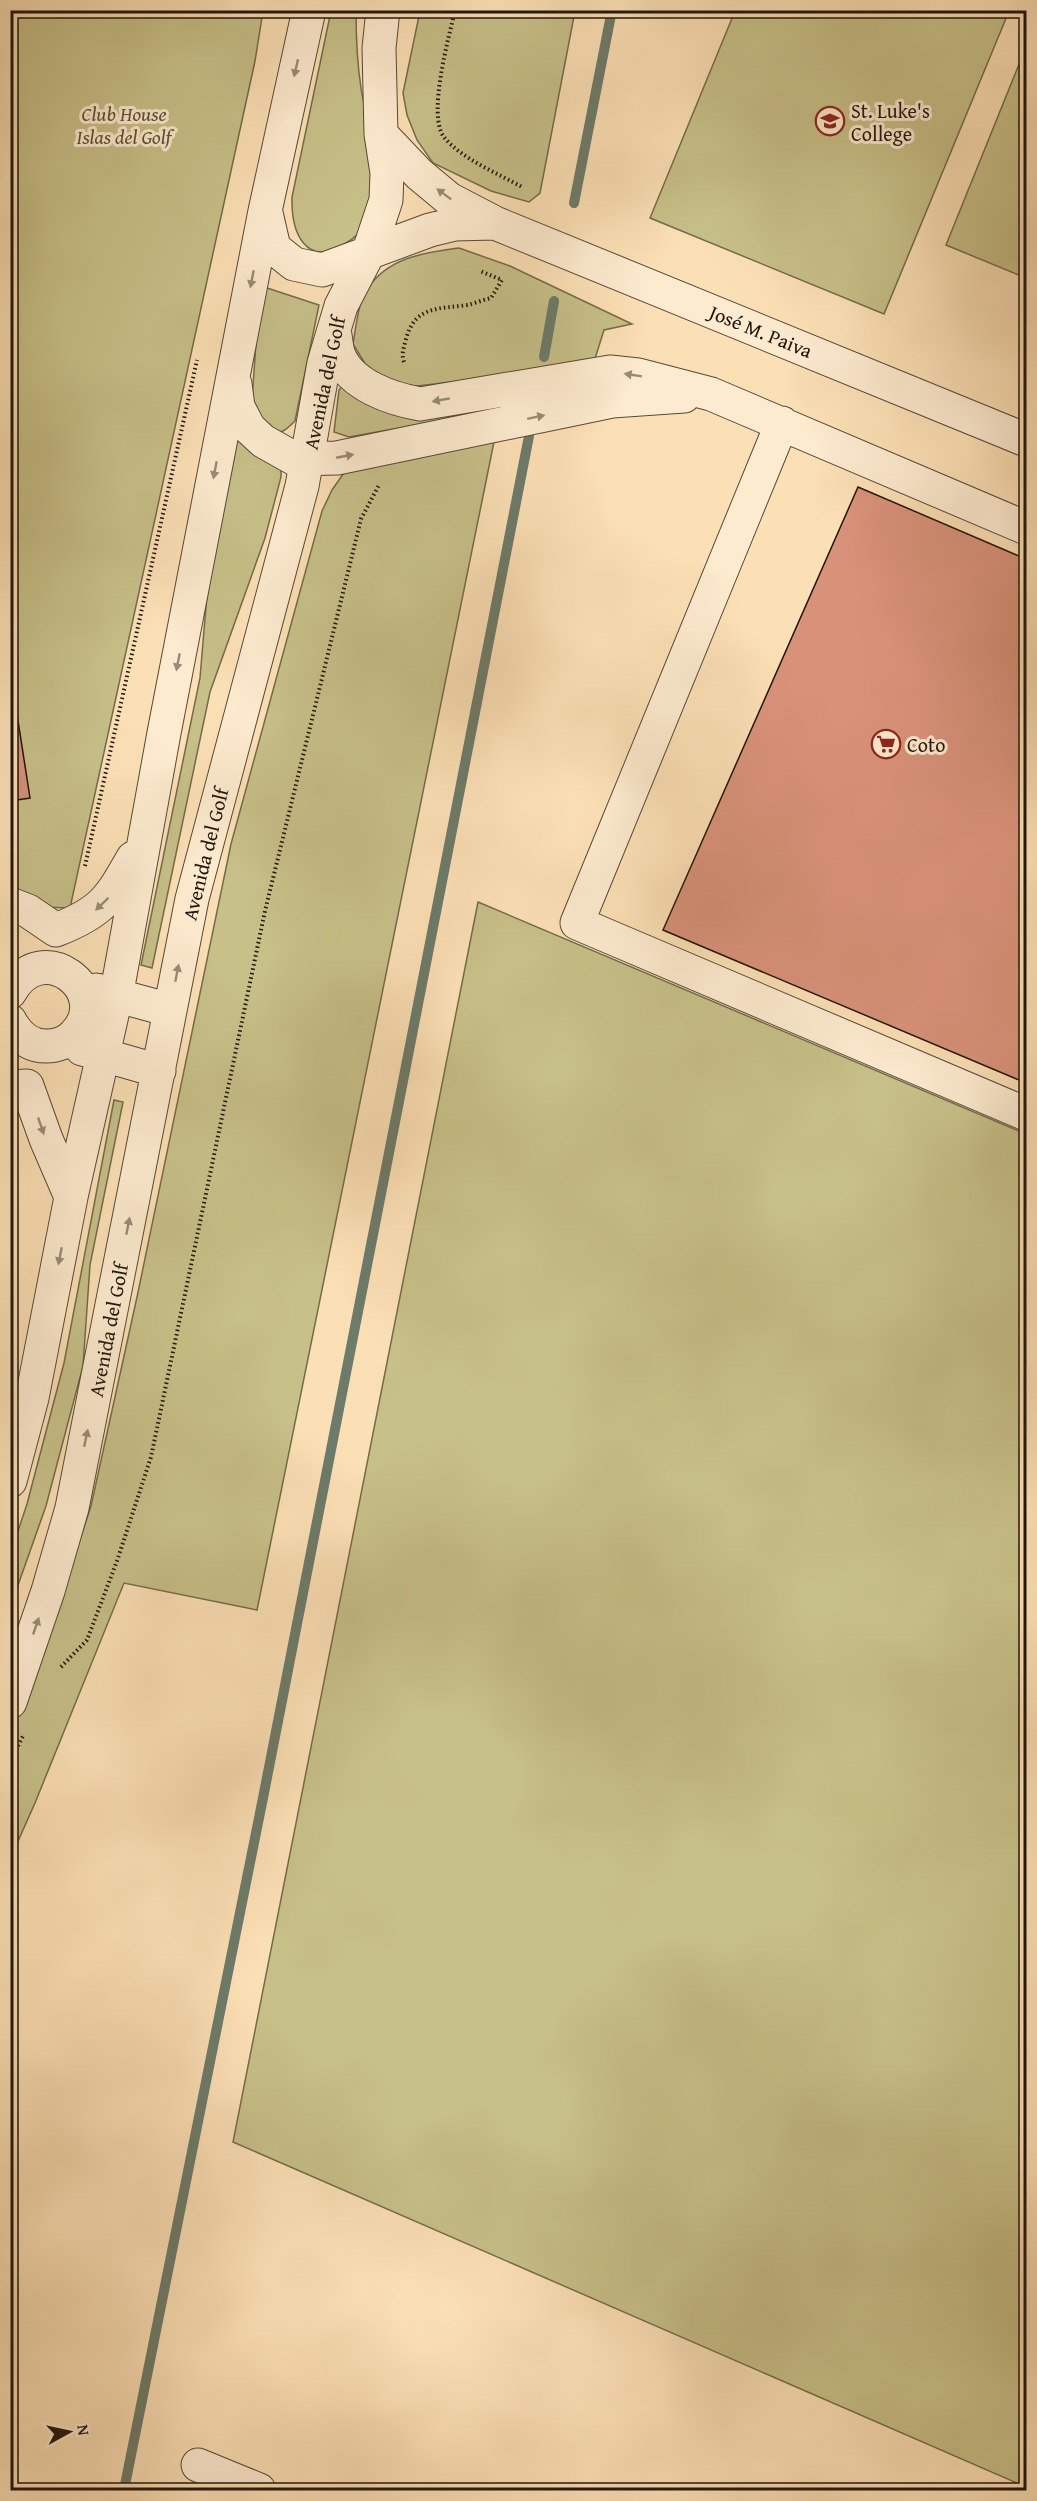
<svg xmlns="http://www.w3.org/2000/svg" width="1037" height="2501" viewBox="0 0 1037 2501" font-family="'Gentium Book Plus',serif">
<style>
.green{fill:#c7c088;stroke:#736b4a;stroke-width:1.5}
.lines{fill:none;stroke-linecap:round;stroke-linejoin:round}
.stream{stroke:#6c7b6a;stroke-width:10}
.building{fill:#d9927a;stroke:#1f160c;stroke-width:1.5}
.minor-casing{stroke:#564836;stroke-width:35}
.path{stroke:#1f160c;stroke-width:4;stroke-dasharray:1.5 3;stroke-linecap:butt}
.minor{stroke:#fdebcf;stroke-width:33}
.oneway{fill:#998b77}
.labels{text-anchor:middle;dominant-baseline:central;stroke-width:6;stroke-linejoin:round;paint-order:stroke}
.poi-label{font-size:20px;fill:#1f160c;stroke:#fdebcf;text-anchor:start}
.park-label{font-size:20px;font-style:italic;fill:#5a5237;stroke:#fdebcf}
.street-label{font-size:20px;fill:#1f160c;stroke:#fdebcf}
</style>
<rect width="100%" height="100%" fill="#fce0b5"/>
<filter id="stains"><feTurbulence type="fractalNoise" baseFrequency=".00333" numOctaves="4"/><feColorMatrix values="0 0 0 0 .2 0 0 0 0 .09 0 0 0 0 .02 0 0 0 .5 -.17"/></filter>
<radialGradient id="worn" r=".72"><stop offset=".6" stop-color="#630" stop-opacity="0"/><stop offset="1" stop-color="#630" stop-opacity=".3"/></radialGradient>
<path class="green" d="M10,11h253l-8,50 -185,847 -30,-1 -29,-9z
M331,11h25c0,26 1,51 5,77 4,28 15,57 13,86 -1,9 -3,18 -5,27 -1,7 -1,16 -3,23 -3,7 -13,15 -20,19 -40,26 -55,-10 -54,-46z
M420,11h155l-35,182 -11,9 -38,-11 -58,-28 -16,-23 -10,-25 -4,-22z
M735,11h274l-125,303 -234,-96z
M1026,47v231l-80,-33z
M459,248l51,18 122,58 -28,6 -11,35 -201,24 -20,-14 -19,-31c3,-17 5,-41 14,-55 22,-32 56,-36 92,-41z
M264,287l55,18 -24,116c-9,9 -13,13 -26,12l-17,-33 6,-85z
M344,384l241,11 -236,42 -15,-5 5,-42z
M496,432l-239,1178 -133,-27 -89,220 -24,54v-122l39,-104 41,-125 46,-209 94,-453 91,-333 10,-21 14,-20z
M235,438l5,1 41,29v9l-16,61 -55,154 -58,276 -11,-3 59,-287 11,-131z
M478,902l548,232v1353l-793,-345z
M114,1100l9,2 -33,163 -7,101 -37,140 -35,99v-53l16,-48 37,-141z"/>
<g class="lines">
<path class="stream" d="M574,203l38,-193
M544,357l10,-56
M124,2490l139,-692 266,-1362"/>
</g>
<path class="building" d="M858,487l168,72v524l-363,-153z
M10,669l20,129 -20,3z"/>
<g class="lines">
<g class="minor-casing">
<path id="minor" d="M381,134l38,40 30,25 46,24 531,217
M266,213l8,35 20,16 28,6 108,-40 25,-6 38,-1
M334,330c2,8 2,20 6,28 13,28 52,41 80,46l190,-32 28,3 73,19 315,134
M235,384l3,23 11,21 14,13 32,18 42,-1 275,-57 72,-5
M782,423l-205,500 449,191
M10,904l18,7 28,19c46,-18 53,-30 77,-72
M96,990l74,20
M10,992c32,-58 105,0 65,42 -7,8 -18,12 -29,12 -17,0 -28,-10 -36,-25
M82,1049l77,22
M10,1087l17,-1 19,53 25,58
M10,1481l22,-83 39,-201 45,-200 48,-264 101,-522 44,-201
M10,1702l38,-111 24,-83 120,-609 110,-413 22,-123 17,-57 27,-52 18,-54 1,-27 -6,-39 -2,-86 4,-38
M198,2465l61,25"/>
</g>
<path class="path" d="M455,10c-6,27 -28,105 -11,127 16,21 55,37 78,50
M404,362c-3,-8 0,-15 2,-23 9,-34 34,-30 62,-34 7,-2 15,-5 23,-7l11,-18 -22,-9
M85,866l112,-506
M61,1667l26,-27 30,-79 34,-104 114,-546 96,-392 18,-34
M10,1762l13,-26"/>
<use href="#minor" class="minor"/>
</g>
<defs><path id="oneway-solid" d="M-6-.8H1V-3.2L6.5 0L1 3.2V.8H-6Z" transform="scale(1.5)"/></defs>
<g class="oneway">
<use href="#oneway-solid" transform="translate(296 68) rotate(103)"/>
<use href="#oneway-solid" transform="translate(444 194) rotate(-143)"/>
<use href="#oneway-solid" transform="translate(252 279) rotate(101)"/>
<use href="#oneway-solid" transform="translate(633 375) rotate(-171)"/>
<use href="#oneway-solid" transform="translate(441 400) rotate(170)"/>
<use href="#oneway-solid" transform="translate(536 417) rotate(-12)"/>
<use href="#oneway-solid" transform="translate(345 456) rotate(-11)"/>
<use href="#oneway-solid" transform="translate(215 470) rotate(101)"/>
<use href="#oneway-solid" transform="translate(178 662) rotate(101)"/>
<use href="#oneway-solid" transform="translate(102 904) rotate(136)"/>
<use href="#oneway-solid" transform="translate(177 973) rotate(-79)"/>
<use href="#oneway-solid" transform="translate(41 1126) rotate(71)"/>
<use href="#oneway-solid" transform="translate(128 1226) rotate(-79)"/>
<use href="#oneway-solid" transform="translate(60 1256) rotate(101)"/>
<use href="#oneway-solid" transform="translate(86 1438) rotate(-78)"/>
<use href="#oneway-solid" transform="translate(36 1626) rotate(-71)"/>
</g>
<defs>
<g id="school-ring" transform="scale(1.5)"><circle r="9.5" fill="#fdebcf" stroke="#8f2418" stroke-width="1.5"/><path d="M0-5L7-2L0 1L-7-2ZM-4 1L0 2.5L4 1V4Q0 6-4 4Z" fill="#8f2418"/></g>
<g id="supermarket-ring" transform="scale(1.5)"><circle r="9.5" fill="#fdebcf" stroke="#8f2418" stroke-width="1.5"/><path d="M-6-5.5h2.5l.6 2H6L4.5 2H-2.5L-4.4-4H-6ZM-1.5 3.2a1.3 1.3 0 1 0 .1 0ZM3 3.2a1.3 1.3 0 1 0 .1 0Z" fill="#8f2418"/></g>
</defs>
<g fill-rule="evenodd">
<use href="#school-ring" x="830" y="121"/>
<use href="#supermarket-ring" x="886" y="744"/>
</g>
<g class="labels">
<g class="poi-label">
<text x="851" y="110">St. Luke's<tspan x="851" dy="23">College</tspan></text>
<text x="907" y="744">Coto</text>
</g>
<g class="park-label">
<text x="124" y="113">Club House<tspan x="124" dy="23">Islas del Golf</tspan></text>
</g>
<g class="street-label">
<text transform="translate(761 331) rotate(22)">José M. Paiva</text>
<text transform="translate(324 383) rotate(-78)">Avenida del Golf</text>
<text transform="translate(205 854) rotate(-76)">Avenida del Golf</text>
<text transform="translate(108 1330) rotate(-79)">Avenida del Golf</text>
</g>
</g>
<rect width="1037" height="2501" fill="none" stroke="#fce0b5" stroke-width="36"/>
<rect x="12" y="12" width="1013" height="2477" fill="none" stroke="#1f160c" stroke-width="3"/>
<rect x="18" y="18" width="1001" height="2465" fill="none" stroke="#1f160c" stroke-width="1.5"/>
<g transform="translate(69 2432) rotate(82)" stroke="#fdebcf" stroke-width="4.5" paint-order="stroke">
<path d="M0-4.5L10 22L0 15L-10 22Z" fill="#1f160c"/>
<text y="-9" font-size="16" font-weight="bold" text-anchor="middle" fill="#1f160c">N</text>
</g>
<rect width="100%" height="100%" filter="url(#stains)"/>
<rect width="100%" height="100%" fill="url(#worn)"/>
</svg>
